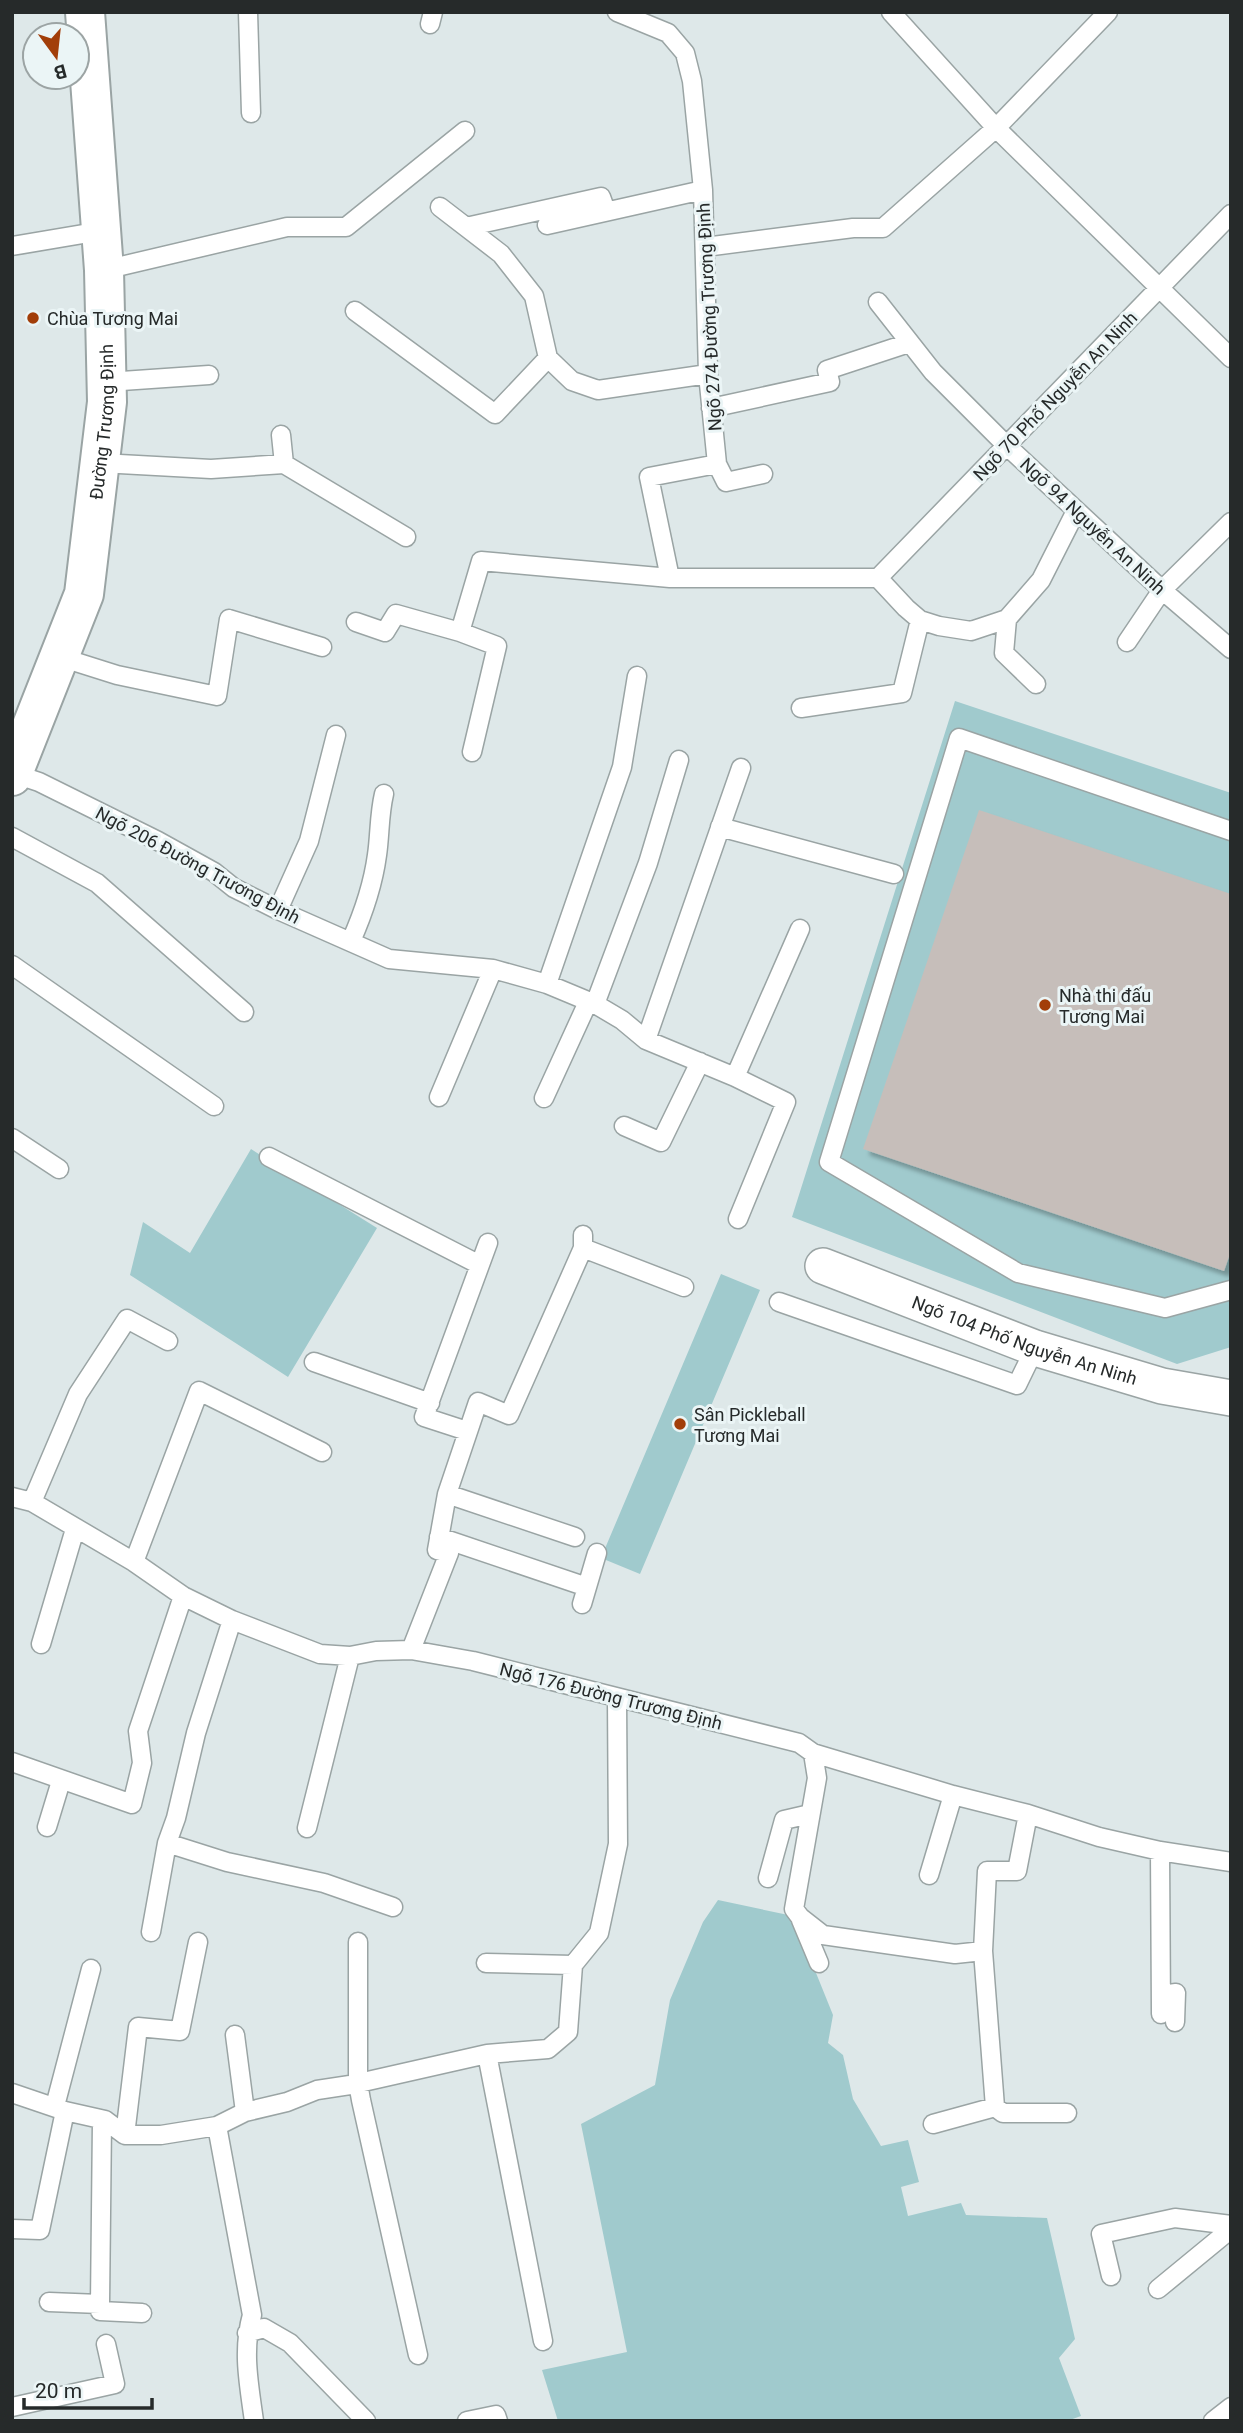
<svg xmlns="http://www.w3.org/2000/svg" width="1243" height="2433" viewBox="0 0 1243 2433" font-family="Roboto,sans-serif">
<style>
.green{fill:#a0cacd}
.building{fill:#c6beba;filter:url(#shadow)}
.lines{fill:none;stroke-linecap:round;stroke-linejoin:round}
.lane-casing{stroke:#9aa4a4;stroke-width:21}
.street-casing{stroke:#9aa4a4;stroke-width:38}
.secondary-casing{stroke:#9aa4a4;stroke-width:42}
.lane{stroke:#fff;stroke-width:18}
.street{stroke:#fff;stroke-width:35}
.secondary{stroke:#fff;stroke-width:38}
.poi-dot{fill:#a23e09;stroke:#ebf5f6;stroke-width:2.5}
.labels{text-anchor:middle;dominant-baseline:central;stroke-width:6;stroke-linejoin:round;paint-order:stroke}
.street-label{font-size:18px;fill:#262a2a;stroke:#ebf5f6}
.poi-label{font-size:18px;fill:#262a2a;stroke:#ebf5f6;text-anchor:start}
</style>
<defs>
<filter id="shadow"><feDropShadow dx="6" dy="6" stdDeviation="2" flood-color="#0004"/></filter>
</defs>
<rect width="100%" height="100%" fill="#dee8e9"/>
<path class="green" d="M955,701l276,92v554l-54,17 -385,-147z
M251,1149l126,79 -89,149 -158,-102 13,-53 47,31z
M721,1274l39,16 -120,284 -39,-16z
M718,1900l75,16 40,99 -5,28 15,12 10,44 28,47 27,-6 11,42 -18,5 7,29 53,-13 5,12 81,3 28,121 -16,19 22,58 -14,5h-509l-16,-51 85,-18 -46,-228 74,-39 15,-85 33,-78z"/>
<path class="building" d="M979,810l252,84v357l-7,20 -361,-122z"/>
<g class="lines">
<g class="lane-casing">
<path id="lane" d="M248,12l3,101
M617,12l51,21 17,20 7,28 11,109 5,184 9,90 -68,13 21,101h208
M891,12l105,116 235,230
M430,24l3,-12
M440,207l61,47 33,42 14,62 24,23 26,9 110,-16
M547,225l156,-35
M466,227l135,-30 5,14
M12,246l89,-15
M705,247l148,-19h30l113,-100 112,-116
M104,270l183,-43h59l119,-96
M878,302l55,70 74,74 155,144 69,59
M355,311l140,103 53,-56
M107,382l102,-7
M711,408l119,-26 -3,-12 82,-27
M281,435l3,29
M101,463l110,6 73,-5 122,73
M717,464l9,18 37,-8
M878,578l353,-364
M878,578l28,30 14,12 19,6 32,5 36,-12 34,-39 35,-69
M1007,619l-3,34 32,31
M356,622l29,10 11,-18 64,18
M1127,642l35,-52 69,-68
M60,657l57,18 100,21 12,-77 93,28
M801,708l101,-15 18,-73
M472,752l25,-106 -37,-14 21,-71 189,17
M12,773l27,9 119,59 56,31 20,16 44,22 111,49 104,10 54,15 48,20 27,16 24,20 89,37 51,25 -48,117
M720,827l174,47
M1231,831l-272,-93 -130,424 189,111 147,35 66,-18
M12,837l85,46 147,129
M278,910l31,-69 27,-106
M351,941c12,-27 22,-56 26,-86 3,-20 2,-40 7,-61
M12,965l202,141
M547,984l75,-217 15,-91
M595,1004l53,-141 31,-103
M646,1040l95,-272
M735,1077l65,-148
M439,1097l54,-128
M544,1098l44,-96
M624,1126l37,16 39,-80
M12,1138l47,31
M269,1157l211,108
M583,1248l101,39
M779,1302l238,83 18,-37
M314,1362l116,41
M467,1431l-43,-14 64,-174
M447,1494l128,43
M12,1497l20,5 102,60 49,34 49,24 88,34 30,2 26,-5 35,-1 62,11 326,82 14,10 140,42 75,19 71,23 61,14 71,11
M32,1502l46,-108 49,-75 41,22
M439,1537l148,50
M134,1562l65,-171 123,61
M582,1604l15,-51
M41,1644l34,-115
M411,1650l38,-97 -12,-3 10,-56 31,-92 31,13 74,-167v-13
M813,1753l4,25 -23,131 6,8 23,18 132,19 28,-3
M12,1762l120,42 10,-41 -4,-32 45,-135
M47,1827l14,-46
M307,1828l43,-172
M167,1843l60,19 97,21 69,24
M1160,1851l1,163
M929,1875l24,-80
M768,1878l16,-58 26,-6
M801,1920l18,43
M151,1932l16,-89 9,-25 20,-85 36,-113
M358,1942v141l3,17 57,255
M486,1963l87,2
M1161,1995l15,-2 -1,29
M235,2035l10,77
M487,2054l56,287
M12,2093l53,18 40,9 20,15h36l56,-9 28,-14 42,-10 30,-12 33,-5 137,-31 61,-5 20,-17 5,-67 26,-32 19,-89 -1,-146
M55,2106l36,-137
M995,2107l-12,-156 4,-80h30l11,-57
M933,2124l62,-17 8,6h64
M217,2126l35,189c-10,35 -3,70 2,106
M125,2135l13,-108 42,4 18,-89
M12,2229l28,1 25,-119
M1111,2276l-10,-42 74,-16 56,7
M1158,2289l73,-60
M49,2302l51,2v7l42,2
M100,2304l2,-183
M247,2333l17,-5 26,15 76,78
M12,2407l103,-23 -9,-40
M467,2421l29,-6 2,6
M1213,2421l18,-14"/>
</g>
<g class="street-casing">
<g id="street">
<path id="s1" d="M823,1266l212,82 127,38 69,12"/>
</g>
</g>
<g class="secondary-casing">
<g id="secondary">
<path id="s2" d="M12,776l72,-182 23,-192 -3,-132 -19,-258"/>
</g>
</g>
<use href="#lane" class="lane"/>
<use href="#street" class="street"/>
<use href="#secondary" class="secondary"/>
</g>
<g class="poi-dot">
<circle cx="33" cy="318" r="7"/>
<circle cx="1045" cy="1005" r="7"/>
<circle cx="680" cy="1424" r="7"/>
</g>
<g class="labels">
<g class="street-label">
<text transform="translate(709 317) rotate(-93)">Ngõ 274 Đường Trương Định</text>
<text transform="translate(1055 396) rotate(-46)">Ngõ 70 Phố Nguyễn An Ninh</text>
<text stroke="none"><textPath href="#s2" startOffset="369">Đường Trương Định</textPath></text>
<text transform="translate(1093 526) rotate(43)">Ngõ 94 Nguyễn An Ninh</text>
<text transform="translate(198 865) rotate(28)">Ngõ 206 Đường Trương Định</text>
<text stroke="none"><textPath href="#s1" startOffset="215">Ngõ 104 Phố Nguyễn An Ninh</textPath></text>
<text transform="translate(611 1696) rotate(14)">Ngõ 176 Đường Trương Định</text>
</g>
<g class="poi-label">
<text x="47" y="318">Chùa Tương Mai</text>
<text x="1059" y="995">Nhà thi đấu<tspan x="1059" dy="21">Tương Mai</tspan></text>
<text x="694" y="1414">Sân Pickleball<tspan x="694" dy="21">Tương Mai</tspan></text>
</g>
</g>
<rect width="1243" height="2433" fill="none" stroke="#262a2a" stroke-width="28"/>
<g transform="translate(56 56) rotate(165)"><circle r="33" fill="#ebf5f6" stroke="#9ca4a4" stroke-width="2"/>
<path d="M0-5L12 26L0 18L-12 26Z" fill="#a23e09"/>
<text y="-10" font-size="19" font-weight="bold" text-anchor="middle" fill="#262a2a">B</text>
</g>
<path d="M24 2398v10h128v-10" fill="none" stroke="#262a2a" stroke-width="3.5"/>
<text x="35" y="2398" font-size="21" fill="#262a2a" stroke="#ebf5f6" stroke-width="5" paint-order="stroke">20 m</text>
</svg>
